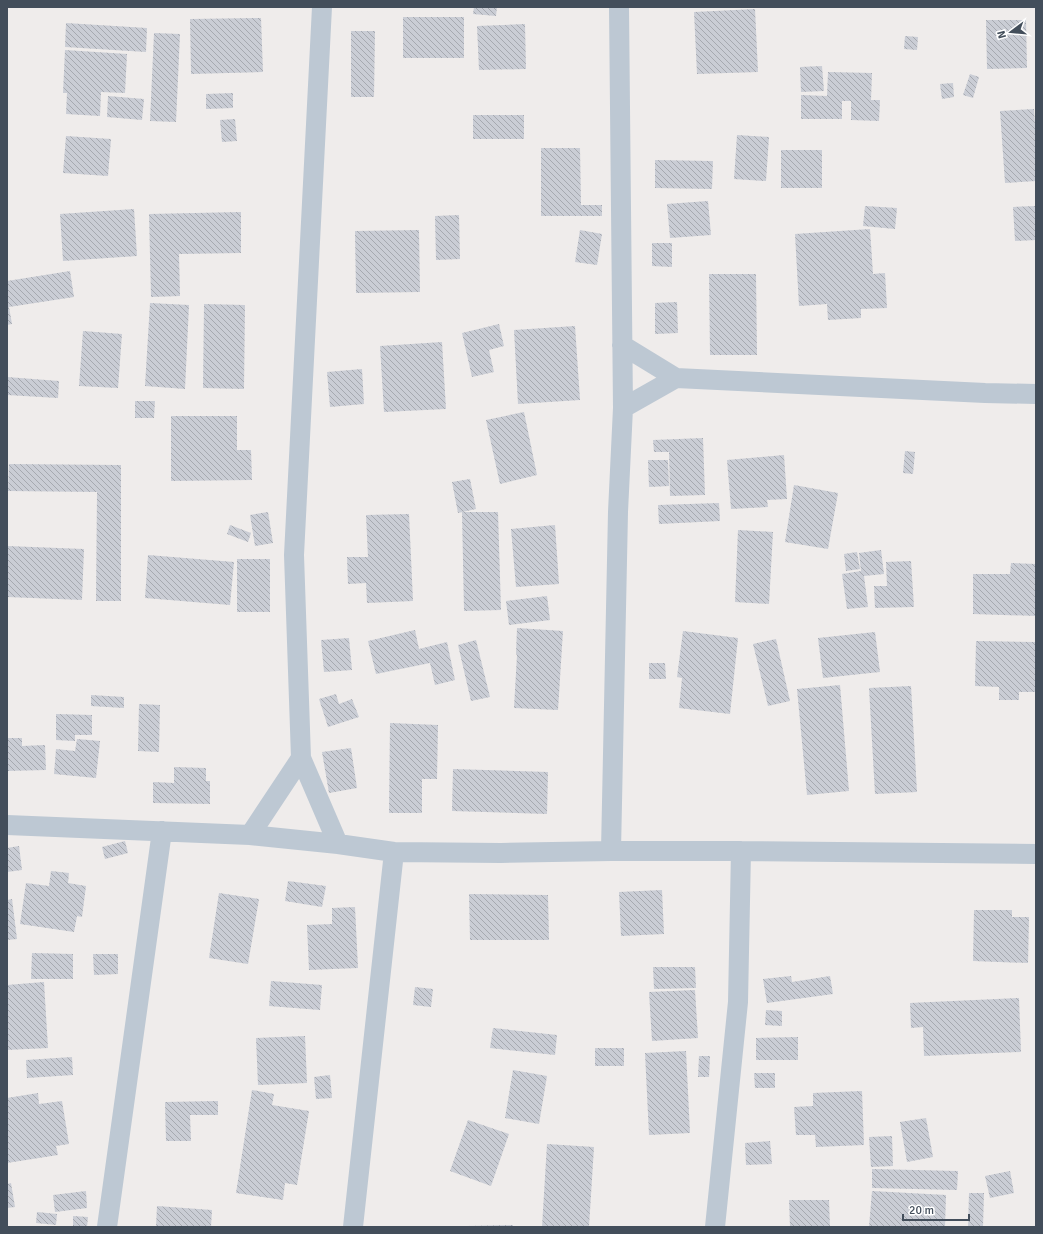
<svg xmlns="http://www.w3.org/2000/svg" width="1043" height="1234" viewBox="0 0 1043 1234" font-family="Signika,sans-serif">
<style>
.building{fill:url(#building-back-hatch)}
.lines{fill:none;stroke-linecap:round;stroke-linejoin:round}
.street{stroke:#bdc8d3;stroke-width:20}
</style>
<defs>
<pattern id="building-back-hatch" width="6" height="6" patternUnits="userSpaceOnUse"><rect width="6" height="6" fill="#cacdd5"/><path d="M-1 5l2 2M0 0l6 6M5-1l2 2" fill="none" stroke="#a6a9b0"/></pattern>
</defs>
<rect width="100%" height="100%" fill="#efeceb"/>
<path class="building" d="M474,7h23l-1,9 -23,-2z
M755,9l3,63 -61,2 -3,-62z
M403,17h61v41h-61z
M261,18l2,54 -72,2 -1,-55z
M986,20h40l1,48 -40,1z
M66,23l81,5 -1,24 -81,-5z
M525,24l1,45 -47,1 -2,-44z
M351,31h24l-1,66h-23z
M154,33l26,1 -4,88 -26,-1z
M905,36l13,1 -1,13 -13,-1z
M65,50l62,4 -2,39 -24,-1 -1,24 -34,-2 1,-21h-4z
M822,66l2,25 -23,1 -1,-25z
M828,72l44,1 -1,27h9l-1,21 -28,-1v-19h-9v18h-41v-24l26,1z
M970,74l9,3 -6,21 -10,-3z
M953,83l1,14 -12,2 -2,-15z
M233,93v15l-27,1v-15z
M108,96l36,3 -2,21 -35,-3z
M1034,109l2,30v42l-31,2 -5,-72z
M473,115h51v24h-51z
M235,119l2,22 -15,1 -2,-22z
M737,135l32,2 -3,44 -32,-2z
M66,136l45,3 -3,37 -45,-3z
M541,148h39l1,57h21v11h-61z
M781,150h41v38h-41z
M655,160l58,1 -1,28 -57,-1z
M708,201l3,34 -41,3 -3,-34z
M865,206l32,2 -2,21 -32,-3z
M1036,206v34l-21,1 -2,-34z
M134,209l3,47 -74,5 -3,-47z
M241,212v41l-62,1 1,42 -29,1 -2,-83z
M459,215l1,44 -24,1 -1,-44z
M870,229l3,45 12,-1 2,35 -26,1v9l-33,2 -1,-16 -28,2 -4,-72z
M419,230l1,62 -64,1 -1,-62z
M580,230l22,4 -5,31 -22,-3z
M652,243h20v24l-20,-1z
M70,271l4,26 -65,10 3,17 -5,1v-44z
M709,274h47l1,81h-47z
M677,302l1,31 -23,1v-31z
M150,303l39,2 -4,84 -40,-3z
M204,304l41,1 -1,84 -41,-1z
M499,324l5,22 -15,4 5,22 -22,5 -10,-44z
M575,326l5,74 -62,4 -4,-74z
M83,331l39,3 -4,54 -39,-2z
M442,342l4,67 -62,3 -4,-66z
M362,369l2,35 -34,3 -3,-35z
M7,377l52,4 -1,17 -51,-3z
M135,401h20l-1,17h-19z
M524,412l13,63 -37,9 -14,-64z
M171,416h66v34h14l1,30 -81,1z
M703,438l2,57 -35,1 -1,-44h-15l-1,-12z
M905,451l10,1 -2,22 -10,-1z
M784,455l3,44 -20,1 1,7 -37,2 -4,-49z
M648,460h20l1,26 -20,1z
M9,464l112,1v136h-25l1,-109 -89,-1z
M470,479l6,30 -18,4 -6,-31z
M794,485l44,8 -10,56 -43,-7z
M719,503l1,18 -61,3 -1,-19z
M268,512l5,31 -18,3 -5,-31z
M462,512h36l3,98 -37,1z
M409,514l4,87 -46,2 -1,-20 -18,1 -1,-27h21l-2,-42z
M230,525l21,8 -3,9 -21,-8z
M555,525l4,59 -43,3 -5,-58z
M738,530l35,2 -4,72 -34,-2z
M7,546l77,3 -2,51 -75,-3z
M881,550l3,24 -20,2 4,31 -21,2 -5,-35 19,-3 -2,-18z
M857,552l3,17 -14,2 -2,-17z
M148,555l86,7 -4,43 -85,-7z
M237,559h33v53h-33z
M911,561l3,46 -39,1 -1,-22h13l-1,-24z
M1011,563l25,1v52l-63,-2v-40h37z
M547,596l3,24 -41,5 -3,-24z
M517,628l46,3 -5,79 -44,-2 3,-53 -1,-1z
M415,630l4,19 28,-7 8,38 -20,5 -5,-22 -54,11 -8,-33z
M683,631l55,7 -8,76 -51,-6 3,-30 -5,-1z
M875,632l5,40 -57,6 -5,-40z
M349,638l3,32 -28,2 -3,-32z
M776,639l14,62 -22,5 -15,-62z
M476,640l14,57 -19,4 -13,-56z
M976,641l60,1v50h-17v8h-20v-13l-24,-1z
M649,663h16l1,16h-17z
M840,685l9,106 -42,4 -10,-106z
M911,686l6,106 -42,2 -6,-106z
M336,694l3,10 13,-5 7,18 -31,10 -9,-28z
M91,695l33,2v11l-33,-2z
M139,704l21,1 -1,47 -21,-1z
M56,714l36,1v20h-17v6l-19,-1z
M390,723l48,2 -1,54h-15v34h-33z
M7,738h15v8l23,-1 1,25 -39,1z
M77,739l23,2 -4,37 -42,-4 2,-25 19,2z
M351,748l6,40 -28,5 -7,-41z
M174,767l32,1v13h4v23l-57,-1v-21l21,1z
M453,769l95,3 -1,42 -95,-3z
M125,841l3,12 -23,6 -3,-12z
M19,846l3,24 -15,2v-24z
M51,871l18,2 -1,10 18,3 -4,31 -5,-1 -3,16 -54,-8 6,-41 23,3z
M288,881l38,5 -4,21 -37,-6z
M662,890l2,44 -43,2 -2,-44z
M219,893l40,6 -11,65 -39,-6z
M469,894l79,1 1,45h-79z
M12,899l5,40 -10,1v-40z
M355,907l3,61 -49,2 -2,-45 25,-1v-16z
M974,910h38v7h17l-1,46 -55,-2z
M32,953l41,1v25h-42z
M93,954h25v20l-24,1z
M653,967h42l1,21 -42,1z
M791,976l1,6 38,-6 3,18 -66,9 -4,-24z
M271,981l51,4 -2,25 -51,-4z
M44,982l4,66 -41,2v-65z
M415,987l18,2 -2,18 -18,-2z
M695,990l3,48 -46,3 -3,-49z
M1019,998l2,54 -97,4 -1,-29 -12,1 -1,-25z
M766,1010l16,1v15l-17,-1z
M493,1028l64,7 -2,20 -65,-7z
M305,1036l2,47 -49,2 -2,-47z
M798,1037v23h-42v-22z
M595,1048h29v18h-29z
M686,1051l4,82 -41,2 -4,-82z
M699,1056h11l-1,21h-11z
M72,1057l1,18 -46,3 -1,-18z
M513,1070l34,6 -8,48 -34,-6z
M754,1073h21v15h-20z
M330,1075l2,23 -16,1 -2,-22z
M252,1090l22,4 -2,11 37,6 -12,74 -12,-2 -2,17 -47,-7z
M862,1091l2,54 -48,2 -1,-12h-19l-2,-28 19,-1v-13z
M38,1093l1,11 23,-3 7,43 -13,2 2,9 -51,8v-65z
M218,1101v14h-28l1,26h-25l-1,-39z
M926,1118l7,39 -26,5 -7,-40z
M468,1120l41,14 -18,52 -41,-15z
M892,1136l1,30 -22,1 -2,-30z
M770,1141l2,23 -26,1 -1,-22z
M547,1144l47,3 -5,80h-47z
M872,1169l86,2 -1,19 -85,-2z
M1010,1171l4,22 -24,5 -5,-22z
M11,1183l4,24 -8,1v-24z
M86,1191l1,17 -32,4 -2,-17z
M872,1191l74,4 -1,32h-76z
M969,1193h15l-1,34h-15z
M789,1200h40l1,27h-40z
M157,1206l55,4 -1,17h-55z
M37,1212l20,2 -1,11 -20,-2z
M73,1216l15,1 -1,10h-14z
M513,1225v2h-47v-1z"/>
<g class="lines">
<path class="street" d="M322,7l-28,548 7,203 37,86
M622,345l54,33 309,15 51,1
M623,408l53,-30
M7,825l243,10 88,9 56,8 107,1 110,-2 7,-339 5,-104 -4,-401
M250,835l51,-77
M611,851h130l295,3
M107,1227l55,-396
M353,1227l41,-375
M715,1227l23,-225 3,-151"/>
</g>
<rect width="1043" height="1234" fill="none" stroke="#434e5b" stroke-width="16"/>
<g transform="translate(1011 32) rotate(254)" stroke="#ffffff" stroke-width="3" paint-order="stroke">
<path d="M0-3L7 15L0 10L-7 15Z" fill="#434e5b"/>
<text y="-6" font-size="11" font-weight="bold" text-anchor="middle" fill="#434e5b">N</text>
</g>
<path d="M903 1214v6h66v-6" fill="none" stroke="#434e5b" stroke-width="2"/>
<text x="909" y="1214" font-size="12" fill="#434e5b" stroke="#ffffff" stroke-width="3" paint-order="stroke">20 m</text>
</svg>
